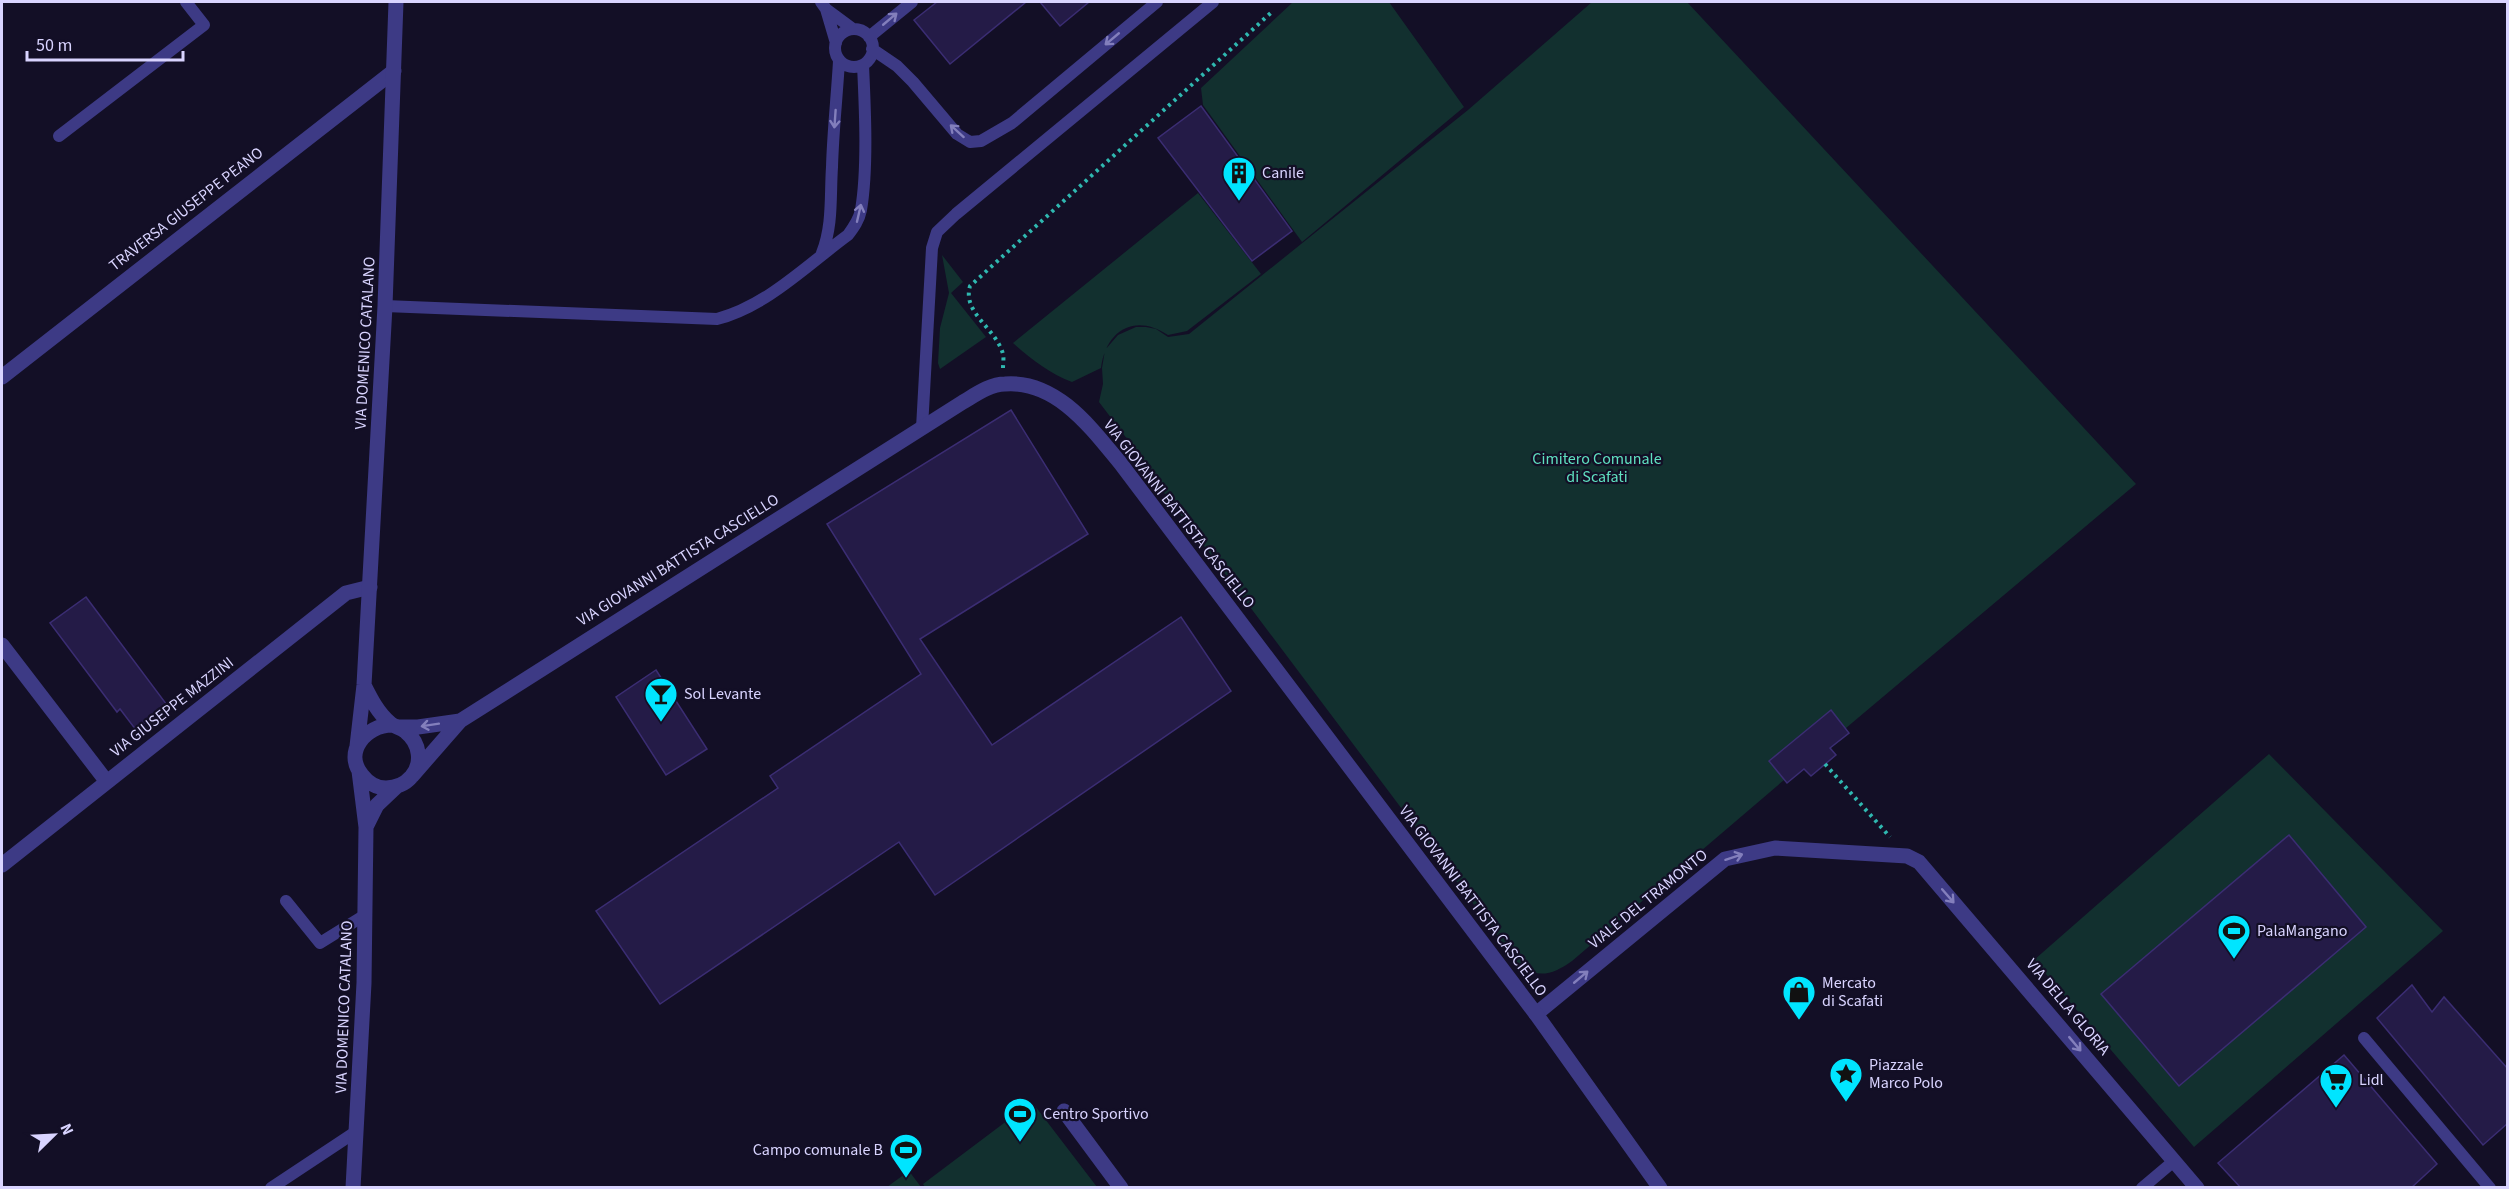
<svg xmlns="http://www.w3.org/2000/svg" width="2509" height="1189" viewBox="0 0 2509 1189" font-family="'Source Sans 3',sans-serif">
<style>
.green{fill:#12302f}
.building{fill:#241b47;stroke:#3b2d73;stroke-width:1.5}
.lines{fill:none;stroke-linecap:round;stroke-linejoin:round}
.path{stroke:#2fb8b0;stroke-width:4;stroke-dasharray:3 4.5;stroke-linecap:butt}
.service{stroke:#3d3a85;stroke-width:12}
.minor{stroke:#3d3a85;stroke-width:15}
.tertiary{stroke:#3d3a85;stroke-width:15}
.oneway{stroke:#837fbc}
.labels{text-anchor:middle;dominant-baseline:central;stroke-width:4.5;stroke-linejoin:round;paint-order:stroke}
.poi-label{font-size:16px;fill:#d9d4ff;stroke:#130f26;text-anchor:start}
.street-label{font-size:16px;fill:#d9d4ff;stroke:#130f26}
.park-label{font-size:16px;fill:#5fe0c0;stroke:#130f26}
</style>
<rect width="100%" height="100%" fill="#130f26"/>
<path class="green" d="M1293,2h96l75,105 -162,135 -99,-137 -2,-17z
M1592,2h95l449,482 -290,244 3,5 -18,15 5,7 -25,21 -7,-7 -17,14 -3,-3 -212,181c-18,13 -33,18 -52,5l-367,-488v-5l-54,-71 4,-18 -1,-16 3,-18 13,-15 18,-8h10l10,2 12,8 21,-3 279,-224z
M1198,193l63,81 -74,57 -19,4c-33,-22 -62,-5 -67,33l-29,14c-23,-9 -41,-23 -59,-39z
M942,255l21,27 -12,11 35,44 -46,32 -2,-6 2,-35 9,-35z
M2269,754l174,177 -249,216 -160,-187z
M1032,1102l65,85h-172l-2,-3z
M909,1171l12,16h-34z"/>
<path class="building" d="M937,2h89l-76,62 -36,-44z
M1040,2h49l-29,24z
M1201,106l91,125 -40,30 -94,-123z
M1011,410l77,124 -168,105 72,106 189,-128 50,74 -296,204 -36,-53 -239,162 -64,-93 182,-123 -8,-12 151,-102 -94,-150z
M86,597l81,108 -31,25 -16,-21 -3,3 -67,-89z
M656,670l51,79 -41,26 -50,-78z
M1831,710l18,23 -19,15 6,7 -25,21 -7,-7 -17,14 -18,-22z
M2289,835l77,92 -187,159 -78,-92z
M2412,985l20,27 12,-15 64,72v54l-25,22 -106,-127z
M2344,1055l93,109 -26,24h-170l-23,-25z"/>
<g class="lines">
<path class="path" d="M1003,368c0,-4 1,-10 0,-14 -7,-26 -41,-41 -33,-68l303,-275
M1825,764l65,73"/>
<path class="service" d="M821,2l5,7 27,20
M826,9l10,34
M835 48a19 19 0 1 1 38 0a19 19 0 1 1-38 0Z
M869,37l43,-35
M872,49l25,17 16,16 44,52 13,8 11,-1 31,-18 145,-121
M59,136l145,-111 -18,-23
M822,253c11,-28 8,-56 10,-86 1,-36 5,-71 7,-106
M385,306l332,13c50,-13 90,-54 131,-84 6,-8 11,-15 13,-25 7,-42 4,-102 2,-145
M922,428l10,-180 5,-16 19,-18 257,-212
M286,901l34,42 45,-28
M2364,1038l126,150
M271,1188l86,-57
M2142,1188l32,-27"/>
<path class="minor" d="M2,377l392,-306
M2,645l105,137
M2,865l344,-272 24,-6
M1536,1014l189,-155 50,-11 132,8 12,6 278,326
M1064,1111l57,77"/>
<path class="tertiary" d="M364,685c7,14 14,28 26,38 4,4 11,4 16,9 14,11 17,32 5,45 -6,7 -16,11 -25,11 -9,0 -18,-5 -24,-13 -19,-23 4,-50 30,-50
M399,727h19l42,-6
M357,746l7,-61 21,-379 11,-304
M412,776l48,-55 503,-319c12,-7 27,-18 42,-18 52,-4 87,45 116,80l415,550 124,174
M366,827l11,-22 19,-18
M353,1188l11,-205 2,-156 -7,-56"/>
</g>
<defs><path id="oneway-shaft" d="M-6 0H5M1.5-3L5.5 0L1.5 3" fill="none" stroke-width="1.6" stroke-linecap="round" stroke-linejoin="round" transform="scale(1.5)"/></defs>
<g class="oneway">
<use href="#oneway-shaft" transform="translate(890 19) rotate(-40)"/>
<use href="#oneway-shaft" transform="translate(1112 39) rotate(140)"/>
<use href="#oneway-shaft" transform="translate(835 119) rotate(94)"/>
<use href="#oneway-shaft" transform="translate(957 131) rotate(-138)"/>
<use href="#oneway-shaft" transform="translate(859 213) rotate(-77)"/>
<use href="#oneway-shaft" transform="translate(430 725) rotate(171)"/>
<use href="#oneway-shaft" transform="translate(1734 857) rotate(-18)"/>
<use href="#oneway-shaft" transform="translate(1948 896) rotate(49)"/>
<use href="#oneway-shaft" transform="translate(1581 977) rotate(-40)"/>
<use href="#oneway-shaft" transform="translate(2075 1044) rotate(50)"/>
</g>
<defs>
<g id="building-pin" transform="scale(1.725)"><path d="M0 17L-7.5 6A9.5 9.5 0 1 1 7.5 6Z" fill="#00e5ff" stroke="#130f26"/><path d="M-4-6H4V6H1V3H-1V6H-4ZM-2.5-4.3h1.7v1.8h-1.7ZM.8-4.3h1.7v1.8H.8ZM-2.5-1h1.7V.8h-1.7ZM.8-1h1.7V.8H.8Z" fill="#111"/></g>
<g id="bar-pin" transform="scale(1.725)"><path d="M0 17L-7.5 6A9.5 9.5 0 1 1 7.5 6Z" fill="#00e5ff" stroke="#130f26"/><path d="M-6-5H6L.8 .8V4.5H3.5V6h-7V4.5H-.8V.8Z" fill="#111"/></g>
<g id="stadium-pin" transform="scale(1.725)"><path d="M0 17L-7.5 6A9.5 9.5 0 1 1 7.5 6Z" fill="#00e5ff" stroke="#130f26"/><path d="M0-5a6.5 5 0 1 0 0 10a6.5 5 0 1 0 0-10ZM-3.5-1.8h7v3.6h-7Z" fill="#111"/></g>
<g id="shop-pin" transform="scale(1.725)"><path d="M0 17L-7.5 6A9.5 9.5 0 1 1 7.5 6Z" fill="#00e5ff" stroke="#130f26"/><path d="M-5-2.5h2.3a2.7 3.5 0 0 1 5.4 0H5L5.5 6h-11ZM-1.5-2.5h3a1.5 2.3 0 0 0-3 0Z" fill="#111"/></g>
<g id="sight-pin" transform="scale(1.725)"><path d="M0 17L-7.5 6A9.5 9.5 0 1 1 7.5 6Z" fill="#00e5ff" stroke="#130f26"/><path d="M0-6L1.8-2.2L6-1.7L2.9 1.2L3.7 5.4L0 3.3L-3.7 5.4L-2.9 1.2L-6-1.7L-1.8-2.2Z" fill="#111"/></g>
<g id="supermarket-pin" transform="scale(1.725)"><path d="M0 17L-7.5 6A9.5 9.5 0 1 1 7.5 6Z" fill="#00e5ff" stroke="#130f26"/><path d="M-6-5.5h2.5l.6 2H6L4.5 2H-2.5L-4.4-4H-6ZM-1.5 3.2a1.3 1.3 0 1 0 .1 0ZM3 3.2a1.3 1.3 0 1 0 .1 0Z" fill="#111"/></g>
</defs>
<g fill-rule="evenodd">
<use href="#building-pin" x="1239" y="173"/>
<use href="#bar-pin" x="661" y="694"/>
<use href="#stadium-pin" x="2234" y="931"/>
<use href="#shop-pin" x="1799" y="992"/>
<use href="#sight-pin" x="1846" y="1074"/>
<use href="#supermarket-pin" x="2336" y="1080"/>
<use href="#stadium-pin" x="1020" y="1114"/>
<use href="#stadium-pin" x="906" y="1150"/>
</g>
<g class="labels">
<g class="poi-label">
<text x="1262" y="173">Canile</text>
<text x="684" y="694">Sol Levante</text>
<text x="2257" y="931">PalaMangano</text>
<text x="1822" y="983">Mercato<tspan x="1822" dy="18">di Scafati</tspan></text>
<text x="1869" y="1065">Piazzale<tspan x="1869" dy="18">Marco Polo</tspan></text>
<text x="2359" y="1080">Lidl</text>
<text x="1043" y="1114">Centro Sportivo</text>
<text x="883" y="1150" text-anchor="end">Campo comunale B</text>
</g>
<g class="street-label">
<text transform="translate(186 209) rotate(-38)">TRAVERSA GIUSEPPE PEANO</text>
<text transform="translate(365 343) rotate(-87)">VIA DOMENICO CATALANO</text>
<text transform="translate(1179 514) rotate(52)">VIA GIOVANNI BATTISTA CASCIELLO</text>
<text transform="translate(678 560) rotate(-32)">VIA GIOVANNI BATTISTA CASCIELLO</text>
<text transform="translate(172 707) rotate(-38)">VIA GIUSEPPE MAZZINI</text>
<text transform="translate(1648 899) rotate(-39)">VIALE DEL TRAMONTO</text>
<text transform="translate(1473 901) rotate(53)">VIA GIOVANNI BATTISTA CASCIELLO</text>
<text transform="translate(344 1007) rotate(-88)">VIA DOMENICO CATALANO</text>
<text transform="translate(2068 1007) rotate(50)">VIA DELLA GLORIA</text>
</g>
<g class="park-label">
<text x="1597" y="459">Cimitero Comunale<tspan x="1597" dy="18">di Scafati</tspan></text>
</g>
</g>
<rect width="2509" height="1189" fill="none" stroke="#d9d4ff" stroke-width="6"/>
<g transform="translate(54 1135) rotate(66)" stroke="#130f26" stroke-width="4.5" paint-order="stroke">
<path d="M0-4.5L10 22L0 15L-10 22Z" fill="#d9d4ff"/>
<text y="-9" font-size="16" font-weight="bold" text-anchor="middle" fill="#d9d4ff">N</text>
</g>
<path d="M27 51v9h156v-9" fill="none" stroke="#d9d4ff" stroke-width="3"/>
<text x="36" y="51" font-size="18" fill="#d9d4ff" stroke="#130f26" stroke-width="4.5" paint-order="stroke">50 m</text>
</svg>
